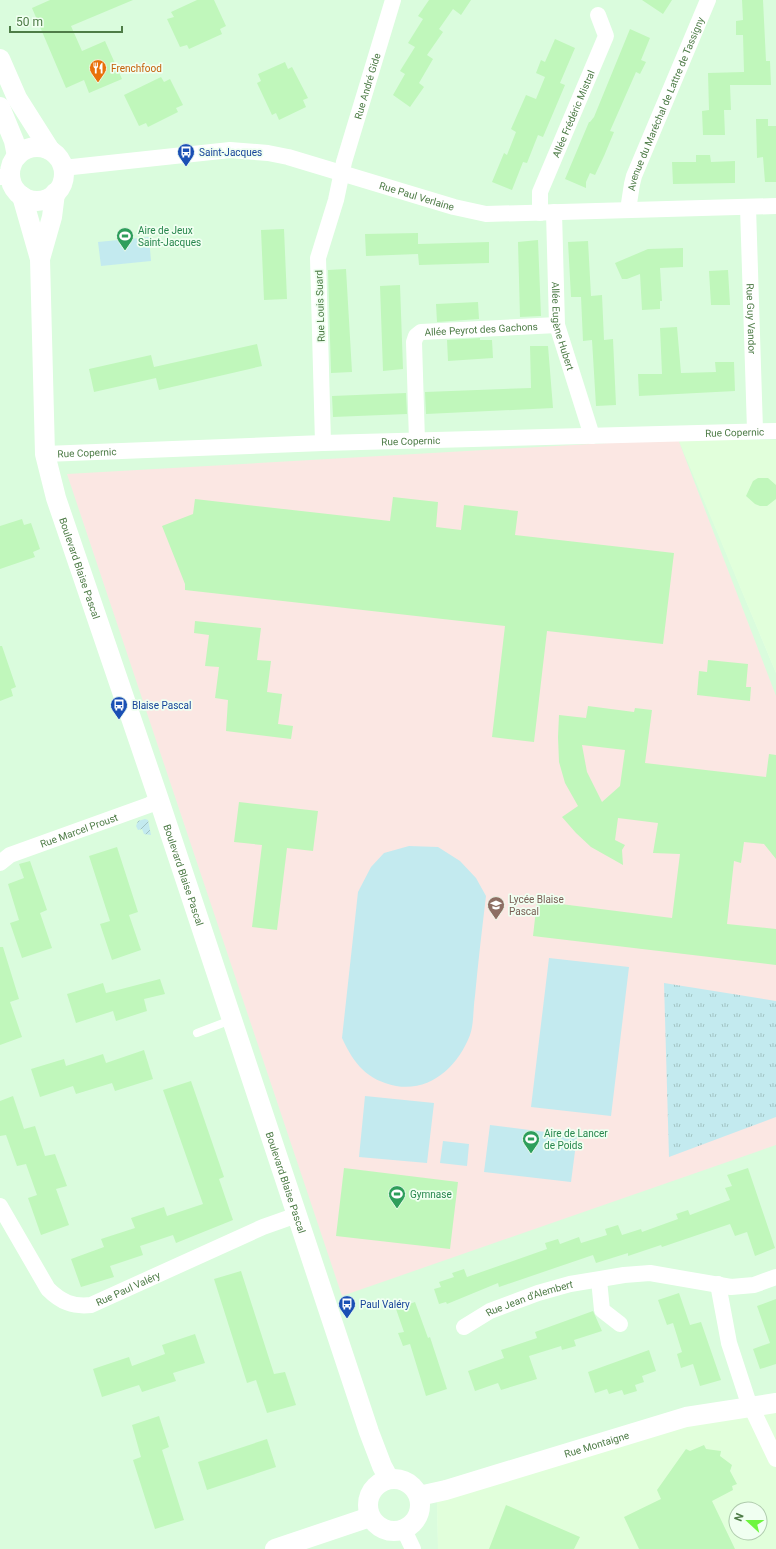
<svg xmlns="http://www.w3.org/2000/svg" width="776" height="1549" viewBox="0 0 776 1549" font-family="Roboto,sans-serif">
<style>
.residential{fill:#dafcdd}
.commercial{fill:#e1ffdb;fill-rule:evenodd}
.education{fill:#fbe7e3}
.grass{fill:url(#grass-tufts)}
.park{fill:#c3eaef}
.garden{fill:url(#garden-furrows)}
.building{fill:#c0f7bb;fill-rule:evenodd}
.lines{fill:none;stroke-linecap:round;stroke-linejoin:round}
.service{stroke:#fff;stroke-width:8}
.minor{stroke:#fff;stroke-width:16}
.tertiary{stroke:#fff;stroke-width:20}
.labels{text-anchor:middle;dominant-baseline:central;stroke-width:3.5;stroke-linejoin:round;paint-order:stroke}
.food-label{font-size:10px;fill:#c56008;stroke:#f0fff1;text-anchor:start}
.street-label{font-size:10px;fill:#4e7c47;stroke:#f0fff1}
.transit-label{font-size:10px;fill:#164399;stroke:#f0fff1;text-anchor:start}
.leisure-label{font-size:10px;fill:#27864d;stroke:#f0fff1;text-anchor:start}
.education-label{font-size:10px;fill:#785e54;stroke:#f0fff1;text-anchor:start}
</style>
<defs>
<pattern id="grass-tufts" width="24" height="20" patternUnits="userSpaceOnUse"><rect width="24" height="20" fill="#c3eaef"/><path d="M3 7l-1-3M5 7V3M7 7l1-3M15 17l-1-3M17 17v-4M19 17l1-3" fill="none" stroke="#a1c3c3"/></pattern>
<pattern id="garden-furrows" width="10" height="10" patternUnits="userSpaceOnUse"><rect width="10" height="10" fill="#c3eaef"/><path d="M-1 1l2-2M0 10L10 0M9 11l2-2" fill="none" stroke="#a1c3c3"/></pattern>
</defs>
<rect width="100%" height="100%" fill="#e7ffea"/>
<path class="residential" d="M0,0h776v440l-97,-1 97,234v722l-339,107 1,47h-438z"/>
<path class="commercial" d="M678,439l98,1v233z
M776,1395v154h-338l-1,-47zM736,1509h24v24h-24z"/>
<path class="education" d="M678,439l98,257v449l-434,151 -275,-822z"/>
<path class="grass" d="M664,983l112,18v116l-107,40z"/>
<path class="park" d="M149,237l2,24 -50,5 -3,-24z
M409,846l29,1 22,14 16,17 10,18c-4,33 -8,67 -11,100 -2,12 -1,28 -5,39 -12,31 -39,57 -74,51 -29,-6 -42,-22 -54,-48l16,-146 13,-25 13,-14z
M549,958l80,9 -18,149 -80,-9z
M365,1096l69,7 -7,60 -68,-6z
M490,1125l87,11 -6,46 -87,-10z
M443,1141l26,3 -2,22 -27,-3z"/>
<path class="garden" d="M145,819l3,1 3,15 -7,-1 -2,-5 -4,1 -2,-4 2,-5z"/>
<path class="building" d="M50,0h83l-62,26 11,25 23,-10 17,38 -33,14 -5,-13 -18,8 -34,-80z
M197,0h17l12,26 -6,3 2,5 -33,15 -2,-4 -7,2 -13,-28 7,-2 -3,-5z
M429,0h42l-10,15 -8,-6 -14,20 4,3 -16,23 6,4 -14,24 5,4 -14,20 -17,-12 12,-21 -5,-3 15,-24 -7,-4 15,-24 -5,-3z
M642,0h30l-9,14z
M742,0h21l3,61h4l1,24h-41l1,25h-7l1,25h-22l-1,-24 7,-1 -1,-37 36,-1 -1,-37h-7v-14l7,-1z
M630,29l20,9 -9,22 5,2 -6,12 -4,-2 -26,59 4,1 -10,24 -9,19 -5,-2 -4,9v6l-21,-9 24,-57h1l4,-5z
M555,39l20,9 -15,35 5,2 -22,52 -5,-2 -11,28 -4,-1 -11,28 -20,-8 12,-29 3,2 9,-23 -5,-3 15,-34 10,4 9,-22 -9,-4 5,-13 4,2z
M285,62l3,7 4,-2 16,31 -5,2 3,7 -27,13 -3,-7 -4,2 -15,-32 4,-2 -3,-7z
M161,77l3,5 6,-3 13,26 -7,3 2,4 -30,15 -2,-4 -7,3 -15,-31z
M756,119h12v7h8v56h-11l-2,-25 -6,1z
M696,155h14l1,7 24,-1v22l-62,1 -1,-22h24z
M284,229l3,70 -23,1 -3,-70z
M418,233v11l71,-2v21l-70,2 -1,-11 -52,2 -1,-22z
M538,240l3,76 -21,1 -2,-75z
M588,241l3,55 11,-1 2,45 9,-1 3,66 -20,1 -4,-66 -9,1 -2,-44h-10l-3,-55z
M683,248v19l-23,1 2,33h-2v8l-18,1 -2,-36 -13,5h-5l-7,-16 33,-14z
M346,269l6,103 -21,1 -3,-103z
M728,270l2,35h-19l-2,-34z
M400,285l3,84 -20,2 -3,-85z
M478,302l1,17 -42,3 -1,-18z
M677,327l4,46 35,-1 -1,-10h19l1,29 -96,5 -1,-22h24l-2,-46z
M480,338v2h12l1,18 -45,3 -1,-21z
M257,344l5,22 -103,24 -3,-12 -62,14 -5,-23 62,-14 3,12z
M530,346h18l5,62 -127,6 -1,-22 106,-4z
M406,393l1,21 -74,3 -1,-21z
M758,478h10l8,7v14l-9,7h-7l-5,-2 -9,-8 7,-15z
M393,497l45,5 -2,25 25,3 3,-25 54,6 -3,24 159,18 -11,91 -116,-13 -13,111 -42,-5 13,-111 -320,-36v-6l-23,-58 31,-12 2,-15 195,22z
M22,519l2,6 7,-2 9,26 -7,3 2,5 -35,12v-43z
M195,621l66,7 -4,32 14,1 -4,31 15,2 -4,30 15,2 -2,13 -65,-8 2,-31 -13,-2 4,-31 -14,-1 4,-31 -15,-2z
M0,646h2l14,41 -5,2 2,7 -13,5z
M708,660l40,4 -2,23h5l-1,14 -53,-6 2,-24 8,1z
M588,706l46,6 1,-4 17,2 -7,53 121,14 3,-23 7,1v104l-12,-15 -20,-2 -3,21 -7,-2 -7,63 49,5v36l-243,-29 4,-35 135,17 8,-64 -27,-1 5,-30 -40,-5 -3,22 10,5 -3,5 1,15 -32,-18 -15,-14 -14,-16 16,-11 -13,-23 -6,-21 -1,-25 1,-22 27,3zM582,745l43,5 -5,36 -18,16 -15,-30z
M239,802l79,9 -5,40 -26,-3 -10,82 -25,-3 10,-82 -28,-3z
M117,847l21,65 -9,3 12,35 -29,10 -12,-36 10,-3 -21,-65z
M30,861l17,49 -7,3 12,35 -30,10 -12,-35 9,-3 -11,-36 16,-6 -5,-14z
M0,947h3l16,52 -9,3 12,35 -22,8z
M160,979l5,15 -21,5 3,12 -31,10 -3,-10 -37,12 -9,-29 36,-11 3,10z
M144,1050l9,29 -38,12 -3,-8 -36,11 -3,-8 -33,11 -9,-28 33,-10 2,7 37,-12 3,9z
M191,1081l33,96 -5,2 14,41 -57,23 -3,-8 -33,11 3,9 -33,11 4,11 -33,10 -10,-28 33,-12 -3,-8 34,-11 -4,-10 33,-11 3,9 36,-12 -40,-114z
M13,1096l11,33 11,-3 10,30 10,-2 12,32 -11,3 13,36 -28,10 -13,-37 9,-3 -11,-31 -9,2 -11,-31 -6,1v-35z
M344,1168l114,14 -8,67 -114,-13z
M748,1168l27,80 -20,8 -8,-24 -12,4 -5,-12 -68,23 -1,-2 -33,11v-3l-32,10 -3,-8 -94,32 -1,-4 -51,21 -1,-2 -7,2 -5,-15 7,-2 -2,-5 15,-5 -2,-4 12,-4 3,8 80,-28 -2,-6 13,-4 2,5 19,-7 2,6 26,-8 -2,-6 13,-4 4,10 19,-6 1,3 36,-13 -2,-5 12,-4 2,5 40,-15 -5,-12 7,-2 -5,-11z
M241,1271l33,103 11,-2 11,33 -29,8 -11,-33 -9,3 -33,-104z
M679,1293l11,32 11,-3 20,58 -21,6 -7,-22 -12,4 -4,-14 5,-2 -9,-29 -6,2 -9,-25z
M776,1299v65l-16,5 -7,-20 17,-6 -13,-37z
M415,1302l13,36 2,-1 17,52 -21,7 -16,-52 -7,2 -5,-13 6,-1 -8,-23z
M593,1311l9,20 -28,9 2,6 -14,4 -1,-4 -32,10 8,23 -36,11 -3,-7 -23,8 -7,-20 36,-13 -3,-8 36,-12 -2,-6z
M195,1334l10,29 -32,10 3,8 -34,11 -3,-7 -37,12 -9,-28 36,-12 3,9 33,-12 -3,-9z
M649,1350l7,21 -14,5 2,6 -9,3 2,6 -13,4 -2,-5 -13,4 -2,-5 -12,4 -7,-21z
M159,1416l10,31 -7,3 22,70 -29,9 -22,-69 8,-3 -9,-32z
M267,1439l9,28 -69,23 -9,-28z
M704,1445l2,4 15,2 -1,5 12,9 -2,6 7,13 -5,2 1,4 -21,11 23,48h-96l-15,-32 37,-18 -4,-9 29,-41 4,2z
M506,1505l74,32 -6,12h-85z"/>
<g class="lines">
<path class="service" d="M197,1033l34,-13"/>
<g class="minor">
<path id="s1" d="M63,168l167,-18 38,3 20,4 166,50 32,7 290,-8"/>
<path d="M0,177h11"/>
<path id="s2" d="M748,207l7,223"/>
<path id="s3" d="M628,210l4,-26 2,-8 74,-176"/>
<path id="s4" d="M554,212l3,113 35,111"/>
<path id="s5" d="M540,213v-21l66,-156 -8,-21"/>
<path id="s6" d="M417,441l-3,-99 2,-6 5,-4 136,-7"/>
<path id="s7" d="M323,443l-5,-185 18,-58 8,-38 49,-162"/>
<path id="s8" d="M45,454l278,-11 453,-12"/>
<path id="s9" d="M0,863l10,-8 139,-50 10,-5"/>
<path id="s10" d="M0,1206l48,83c13,13 25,18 43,16l172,-78 34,-12"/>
<path d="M599,1280l3,30 18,14"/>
<path d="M718,1284l11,59 18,55 29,61"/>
<path id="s11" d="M464,1327l26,-16 48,-18 32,-9 54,-9 26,-2 81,14 23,-2 22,-8"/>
<path d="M404,1530l9,19"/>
</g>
<g class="tertiary">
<path d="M0,59l17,39 33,52"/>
<path d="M0,107l14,34 3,15"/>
<circle cx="37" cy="174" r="27"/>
<path id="s12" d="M22,196l18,63 5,195 11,44 103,302 210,632 13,34 7,13"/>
<path d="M40,259l12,-42 3,-24"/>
<circle cx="394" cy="1505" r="26"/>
<path id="s13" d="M419,1496l27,-6 240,-73 90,-14"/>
<path d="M275,1549l95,-32"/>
</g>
</g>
<defs>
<g id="restaurant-pin" transform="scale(0.9)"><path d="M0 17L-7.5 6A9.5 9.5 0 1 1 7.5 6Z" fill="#e8710a" stroke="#f0fff1"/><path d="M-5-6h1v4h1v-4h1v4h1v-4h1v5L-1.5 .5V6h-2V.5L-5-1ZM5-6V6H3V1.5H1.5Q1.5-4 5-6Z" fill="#fff"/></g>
<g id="bus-pin" transform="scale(0.9)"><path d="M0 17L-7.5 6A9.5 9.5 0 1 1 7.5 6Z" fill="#1a4fb4" stroke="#f0fff1"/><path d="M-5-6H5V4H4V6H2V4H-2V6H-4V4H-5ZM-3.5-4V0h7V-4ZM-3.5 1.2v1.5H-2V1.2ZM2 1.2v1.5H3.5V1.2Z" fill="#fff"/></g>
<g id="stadium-pin" transform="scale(0.9)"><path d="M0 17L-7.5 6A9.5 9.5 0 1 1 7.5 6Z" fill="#2e9e5b" stroke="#f0fff1"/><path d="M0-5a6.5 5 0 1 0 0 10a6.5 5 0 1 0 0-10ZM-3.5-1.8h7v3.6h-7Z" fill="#fff"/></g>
<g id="school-pin" transform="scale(0.9)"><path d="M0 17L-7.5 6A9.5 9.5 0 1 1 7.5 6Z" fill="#8d6e63" stroke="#f0fff1"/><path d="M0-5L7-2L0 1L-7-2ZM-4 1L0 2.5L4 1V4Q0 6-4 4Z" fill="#fff"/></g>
</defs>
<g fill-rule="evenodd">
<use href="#restaurant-pin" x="98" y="68"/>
<use href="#bus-pin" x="186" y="152"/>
<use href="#stadium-pin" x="125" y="236"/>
<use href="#bus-pin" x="119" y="705"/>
<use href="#school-pin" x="496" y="905"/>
<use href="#stadium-pin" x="531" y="1139"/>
<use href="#stadium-pin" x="397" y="1194"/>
<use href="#bus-pin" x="347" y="1304"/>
</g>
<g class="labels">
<g class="food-label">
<text x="111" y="68">Frenchfood</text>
</g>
<g class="street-label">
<text stroke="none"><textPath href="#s7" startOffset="364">Rue André Gide</textPath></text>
<text stroke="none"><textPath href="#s3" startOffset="113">Avenue du Maréchal de Lattre de Tassigny</textPath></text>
<text stroke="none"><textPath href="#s5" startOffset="106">Allée Frédéric Mistral</textPath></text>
<text stroke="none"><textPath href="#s1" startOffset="361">Rue Paul Verlaine</textPath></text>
<text transform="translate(320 306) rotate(-92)">Rue Louis Suard</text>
<text stroke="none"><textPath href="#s2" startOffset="112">Rue Guy Vandor</textPath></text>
<text stroke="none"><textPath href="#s4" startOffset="115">Allée Eugène Hubert</textPath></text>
<text stroke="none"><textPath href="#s6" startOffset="172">Allée Peyrot des Gachons</textPath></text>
<text stroke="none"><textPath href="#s8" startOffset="690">Rue Copernic</textPath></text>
<text stroke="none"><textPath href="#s8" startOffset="366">Rue Copernic</textPath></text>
<text stroke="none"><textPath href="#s8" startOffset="42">Rue Copernic</textPath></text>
<text stroke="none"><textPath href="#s12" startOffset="380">Boulevard Blaise Pascal</textPath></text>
<text stroke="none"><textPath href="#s9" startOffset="86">Rue Marcel Proust</textPath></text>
<text stroke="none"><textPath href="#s12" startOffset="704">Boulevard Blaise Pascal</textPath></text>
<text stroke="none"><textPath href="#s12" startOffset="1028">Boulevard Blaise Pascal</textPath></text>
<text stroke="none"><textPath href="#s10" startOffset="184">Rue Paul Valéry</textPath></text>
<text stroke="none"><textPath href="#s11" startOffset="72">Rue Jean d'Alembert</textPath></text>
<text stroke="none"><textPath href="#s13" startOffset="185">Rue Montaigne</textPath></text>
</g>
<g class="transit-label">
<text x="199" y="152">Saint-Jacques</text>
<text x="132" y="705">Blaise Pascal</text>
<text x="360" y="1304">Paul Valéry</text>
</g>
<g class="leisure-label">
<text x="138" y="230">Aire de Jeux<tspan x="138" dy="12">Saint-Jacques</tspan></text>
<text x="544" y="1133">Aire de Lancer<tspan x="544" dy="12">de Poids</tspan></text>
<text x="410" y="1194">Gymnase</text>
</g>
<g class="education-label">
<text x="509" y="899">Lycée Blaise<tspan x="509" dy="12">Pascal</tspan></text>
</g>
</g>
<g transform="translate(748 1521) rotate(292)"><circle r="19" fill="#f0fff1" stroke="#afcbad"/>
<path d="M0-3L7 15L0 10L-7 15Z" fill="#6ef63f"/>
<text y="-6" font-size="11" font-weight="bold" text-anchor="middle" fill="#4e7c47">N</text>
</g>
<path d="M10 26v6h112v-6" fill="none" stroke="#4e7c47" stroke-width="2"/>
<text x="16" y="26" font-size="12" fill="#4e7c47" stroke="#f0fff1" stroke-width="3" paint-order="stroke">50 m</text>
</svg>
